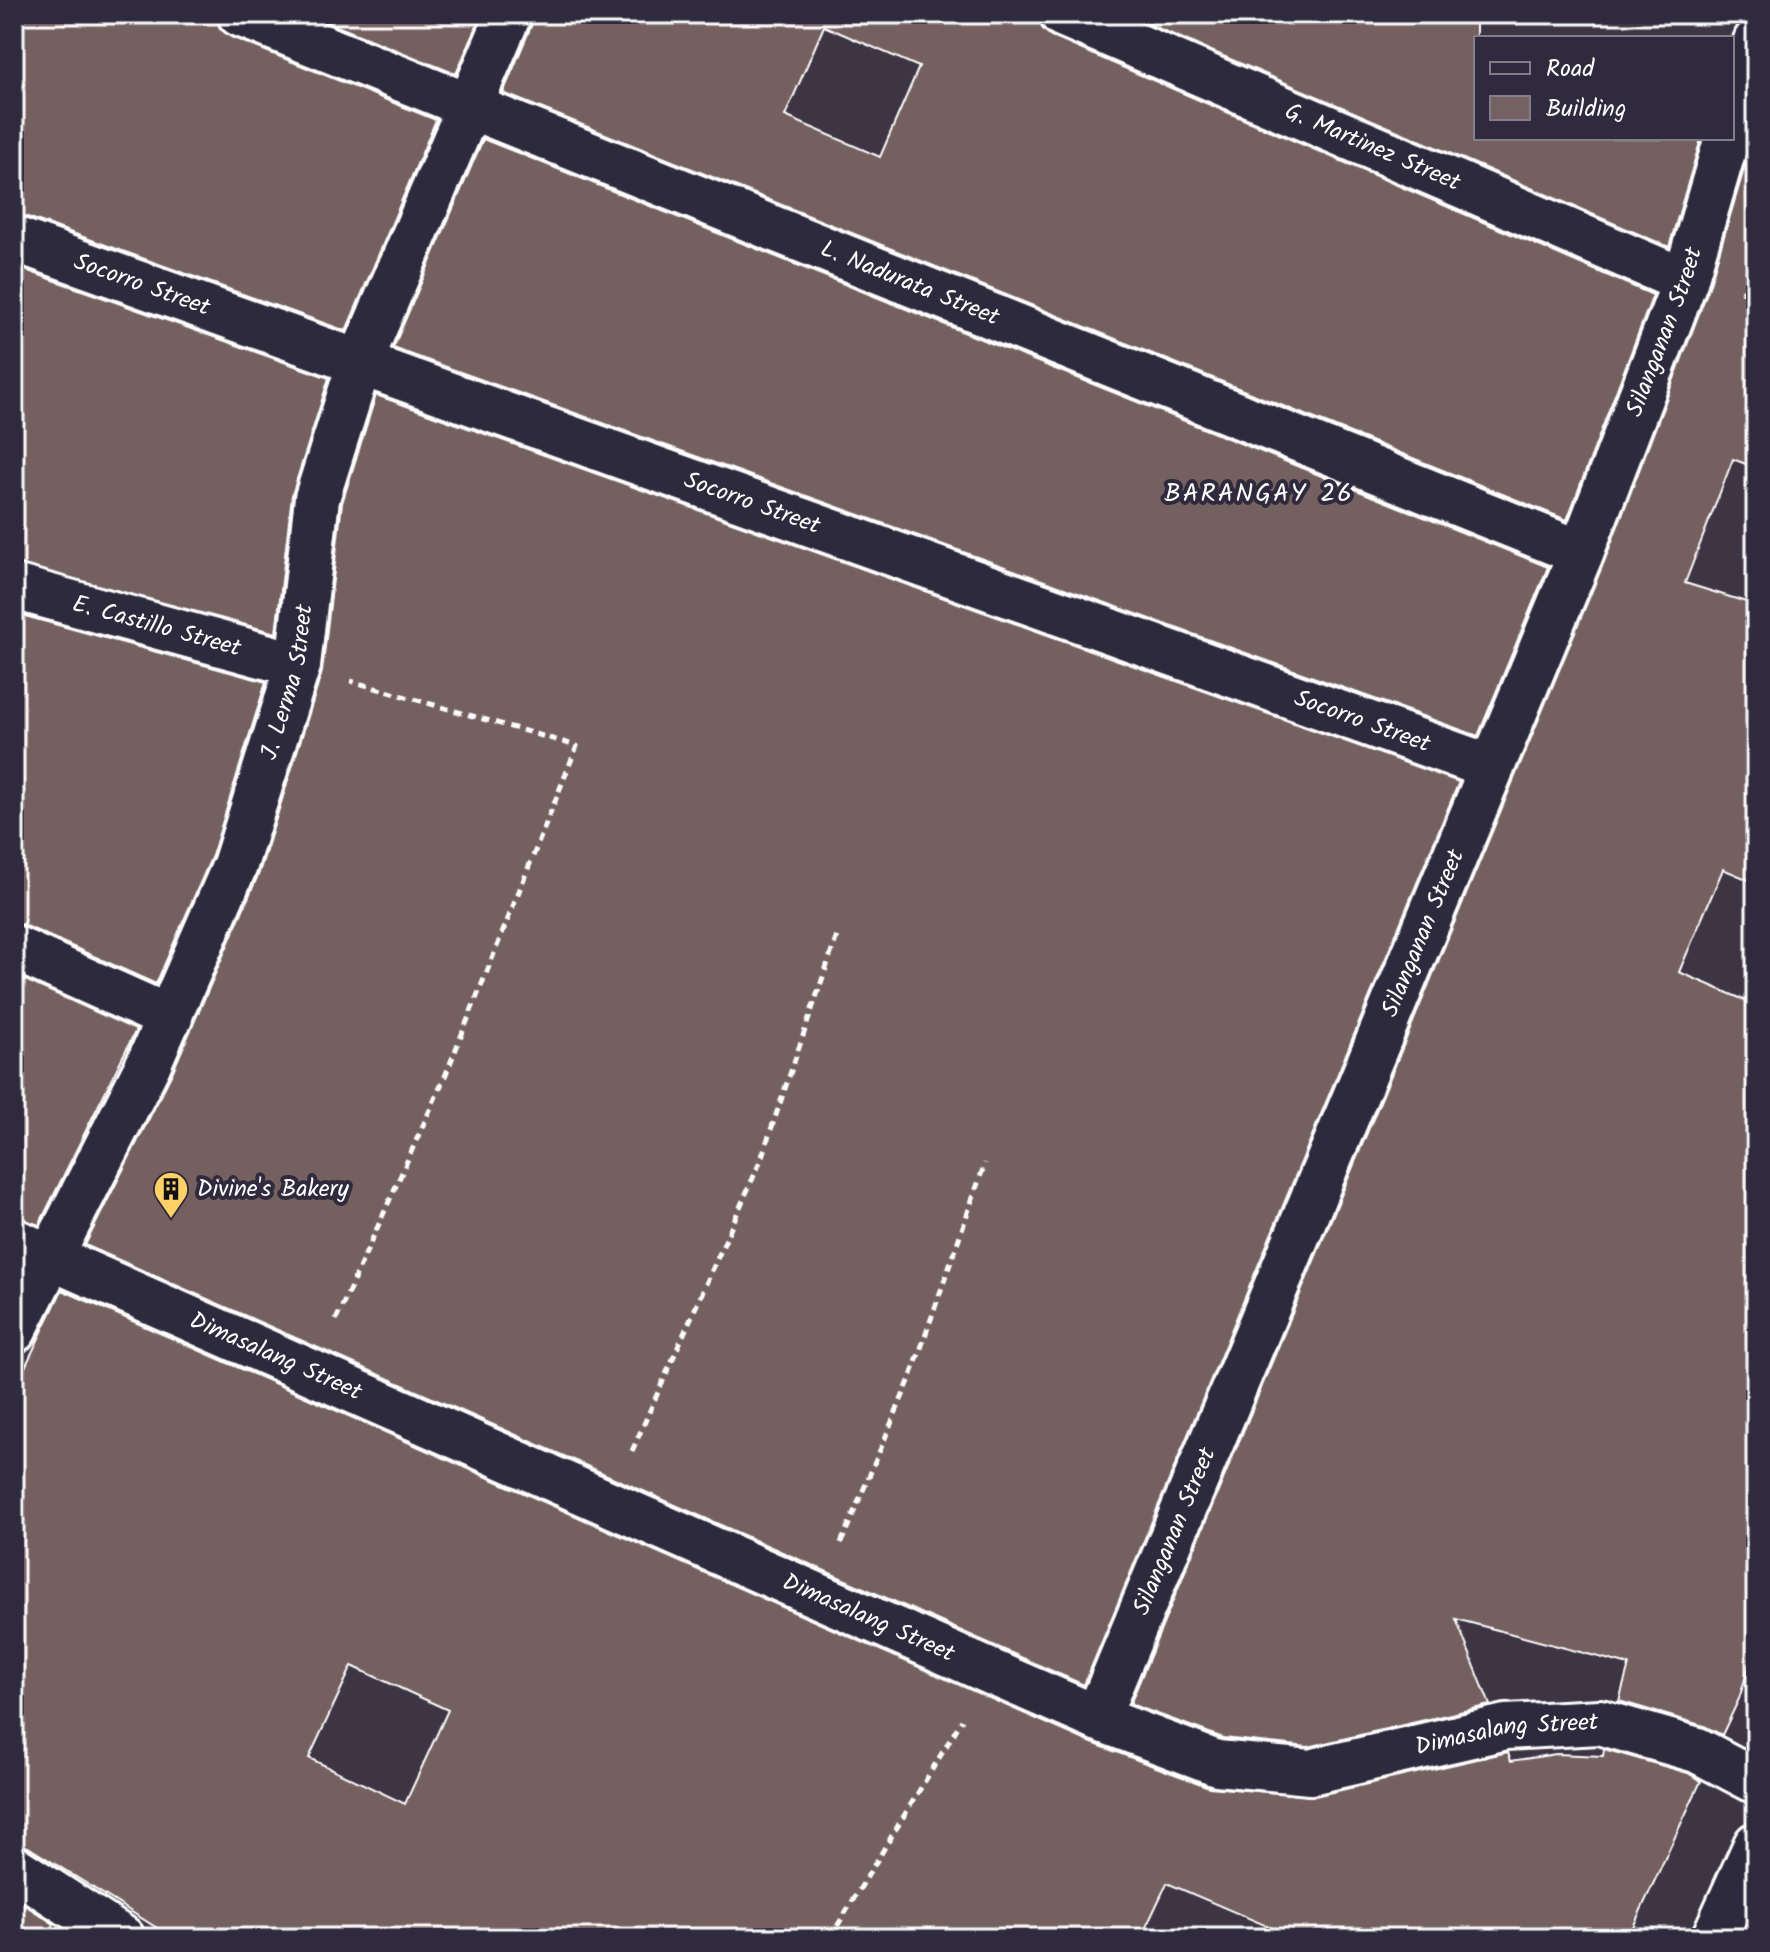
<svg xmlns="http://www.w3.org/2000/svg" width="1770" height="1952" viewBox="0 0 1770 1952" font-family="Kalam,sans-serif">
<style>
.building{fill:#746161;stroke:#fff;stroke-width:2;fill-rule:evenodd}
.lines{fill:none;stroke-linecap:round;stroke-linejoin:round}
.minor-casing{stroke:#fff;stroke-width:50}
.secondary-casing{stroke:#fff;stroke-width:50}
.path{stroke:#fff;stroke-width:5;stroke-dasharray:8 6;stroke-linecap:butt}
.minor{stroke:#2f2a3d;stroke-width:44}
.secondary{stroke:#2f2a3d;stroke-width:44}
.labels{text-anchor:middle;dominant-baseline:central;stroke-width:8;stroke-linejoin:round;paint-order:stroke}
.street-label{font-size:24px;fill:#fff;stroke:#2f2a3d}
.poi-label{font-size:24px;fill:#fff;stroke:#2f2a3d;text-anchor:start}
.neighbourhood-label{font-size:26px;letter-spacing:2px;fill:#fff;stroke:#2f2a3d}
</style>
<rect width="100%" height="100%" fill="#3d3544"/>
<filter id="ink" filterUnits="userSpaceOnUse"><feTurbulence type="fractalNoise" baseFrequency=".0125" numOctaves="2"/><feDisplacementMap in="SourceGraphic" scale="16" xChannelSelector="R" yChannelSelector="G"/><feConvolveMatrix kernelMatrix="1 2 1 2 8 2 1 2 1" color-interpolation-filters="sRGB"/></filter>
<g filter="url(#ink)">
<path class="building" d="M26,14h190l4,15 11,8 205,83 -90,211 -324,-116h-8v-170z
M307,14h175l-26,60z
M534,14h504l4,14 10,9 601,258 -86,225 -1064,-427 29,-69zM824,26l95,41 -39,90 -95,-41z
M1125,14h351v124l225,1 -32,108z
M483,139l1065,428 -70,169 -1085,-388z
M1747,159l9,4v305l-23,-9 -48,124 71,22v278l-33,-14 -44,103 77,33v638l-17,56 -17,36 -18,-9 -85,-25 10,-36 -173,-46 34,86 -182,42 -85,-9 -93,-34 474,-1142 104,-272z
M14,266l315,112 -37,117 -16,138 -262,-70z
M376,395l1083,387 -375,903 -999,-440 87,-172 87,-200 63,-201 20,-169z
M14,613l252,69 -54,174 -56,128 -132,-59 -10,-2z
M14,975l122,55 -97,195 -25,-9z
M62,1290l1025,451 122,46 106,9 193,-44 3,9 45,-7 47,2 1,-7 84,24 13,8 -73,157h-333l-128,-55 -26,55h-968l-145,-91 -14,-4v-453zM352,1666l96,44 -43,94 -96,-46z
M14,1898l40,26 -8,14h-32z"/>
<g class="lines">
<g class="minor-casing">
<g id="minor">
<path id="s1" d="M240,14l1341,539"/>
<path id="s2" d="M1062,14l623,267"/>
<path d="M1732,122l24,-81"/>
<path id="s3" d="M14,239l1476,528"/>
<path id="s4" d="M14,587l284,78"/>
<path d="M14,948l156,70"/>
<path id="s5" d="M14,1241l977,431 106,46 120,45 93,9 196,-45 94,-5 97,28 59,31"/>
<path id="s6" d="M14,1330l135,-267 86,-198 63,-200 19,-167 43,-136 149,-348"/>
<path id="s7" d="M1097,1718l484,-1165 104,-272 42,-143"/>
<path d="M14,1868l108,70"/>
</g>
</g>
<g class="secondary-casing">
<path id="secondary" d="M1714,1938l42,-93"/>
</g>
<path class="path" d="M1741,291l15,3
M336,1320l110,-246 131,-328 -226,-65
M632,1451l128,-289 78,-229
M841,1543l71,-169 73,-211
M830,1938l132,-218"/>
<use href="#minor" class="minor"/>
<use href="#secondary" class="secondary"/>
</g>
</g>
<defs>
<g id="building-pin" transform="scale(1.8)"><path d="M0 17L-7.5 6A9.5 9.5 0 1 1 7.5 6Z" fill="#ffd166" stroke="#2f2a3d"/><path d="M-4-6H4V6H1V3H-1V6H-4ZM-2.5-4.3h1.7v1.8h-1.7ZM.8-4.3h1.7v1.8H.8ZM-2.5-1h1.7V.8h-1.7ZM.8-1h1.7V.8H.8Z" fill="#111"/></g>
</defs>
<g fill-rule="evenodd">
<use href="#building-pin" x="171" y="1189"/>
</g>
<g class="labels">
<g class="street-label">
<text stroke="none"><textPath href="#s2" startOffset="338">G. Martinez Street</textPath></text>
<text stroke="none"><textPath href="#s3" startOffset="136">Socorro Street</textPath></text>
<text stroke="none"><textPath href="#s1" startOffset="722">L. Nadurata Street</textPath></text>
<text stroke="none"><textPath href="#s7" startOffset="1498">Silanganan Street</textPath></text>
<text stroke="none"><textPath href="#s3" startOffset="784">Socorro Street</textPath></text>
<text stroke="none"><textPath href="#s4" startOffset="148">E. Castillo Street</textPath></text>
<text stroke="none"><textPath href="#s6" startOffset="706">J. Lerma Street</textPath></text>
<text stroke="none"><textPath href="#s3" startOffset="1432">Socorro Street</textPath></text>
<text stroke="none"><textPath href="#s7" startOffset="850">Silanganan Street</textPath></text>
<text stroke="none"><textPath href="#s5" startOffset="286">Dimasalang Street</textPath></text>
<text stroke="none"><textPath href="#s7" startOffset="202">Silanganan Street</textPath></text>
<text stroke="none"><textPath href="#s5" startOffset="934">Dimasalang Street</textPath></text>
<text stroke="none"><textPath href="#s5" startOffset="1606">Dimasalang Street</textPath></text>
</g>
<g class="poi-label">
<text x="197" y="1189">Divine's Bakery</text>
</g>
<g class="neighbourhood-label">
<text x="1259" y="494">BARANGAY 26</text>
</g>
</g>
<rect width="1770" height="1952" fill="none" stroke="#2f2a3d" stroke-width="48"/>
<rect x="24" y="24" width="1722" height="1904" fill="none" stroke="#fff" stroke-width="3" filter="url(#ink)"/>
<rect x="1474" y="36" width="260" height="104" fill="#2f2a3d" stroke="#827f8b" stroke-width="2"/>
<rect x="1490" y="62" width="40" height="12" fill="#2f2a3d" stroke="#827f8b" stroke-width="2"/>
<text x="1546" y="76" font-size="24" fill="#ffffff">Road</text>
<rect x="1490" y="96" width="40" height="24" fill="#746161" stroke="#827f8b" stroke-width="2"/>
<text x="1546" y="116" font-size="24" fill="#ffffff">Building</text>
</svg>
